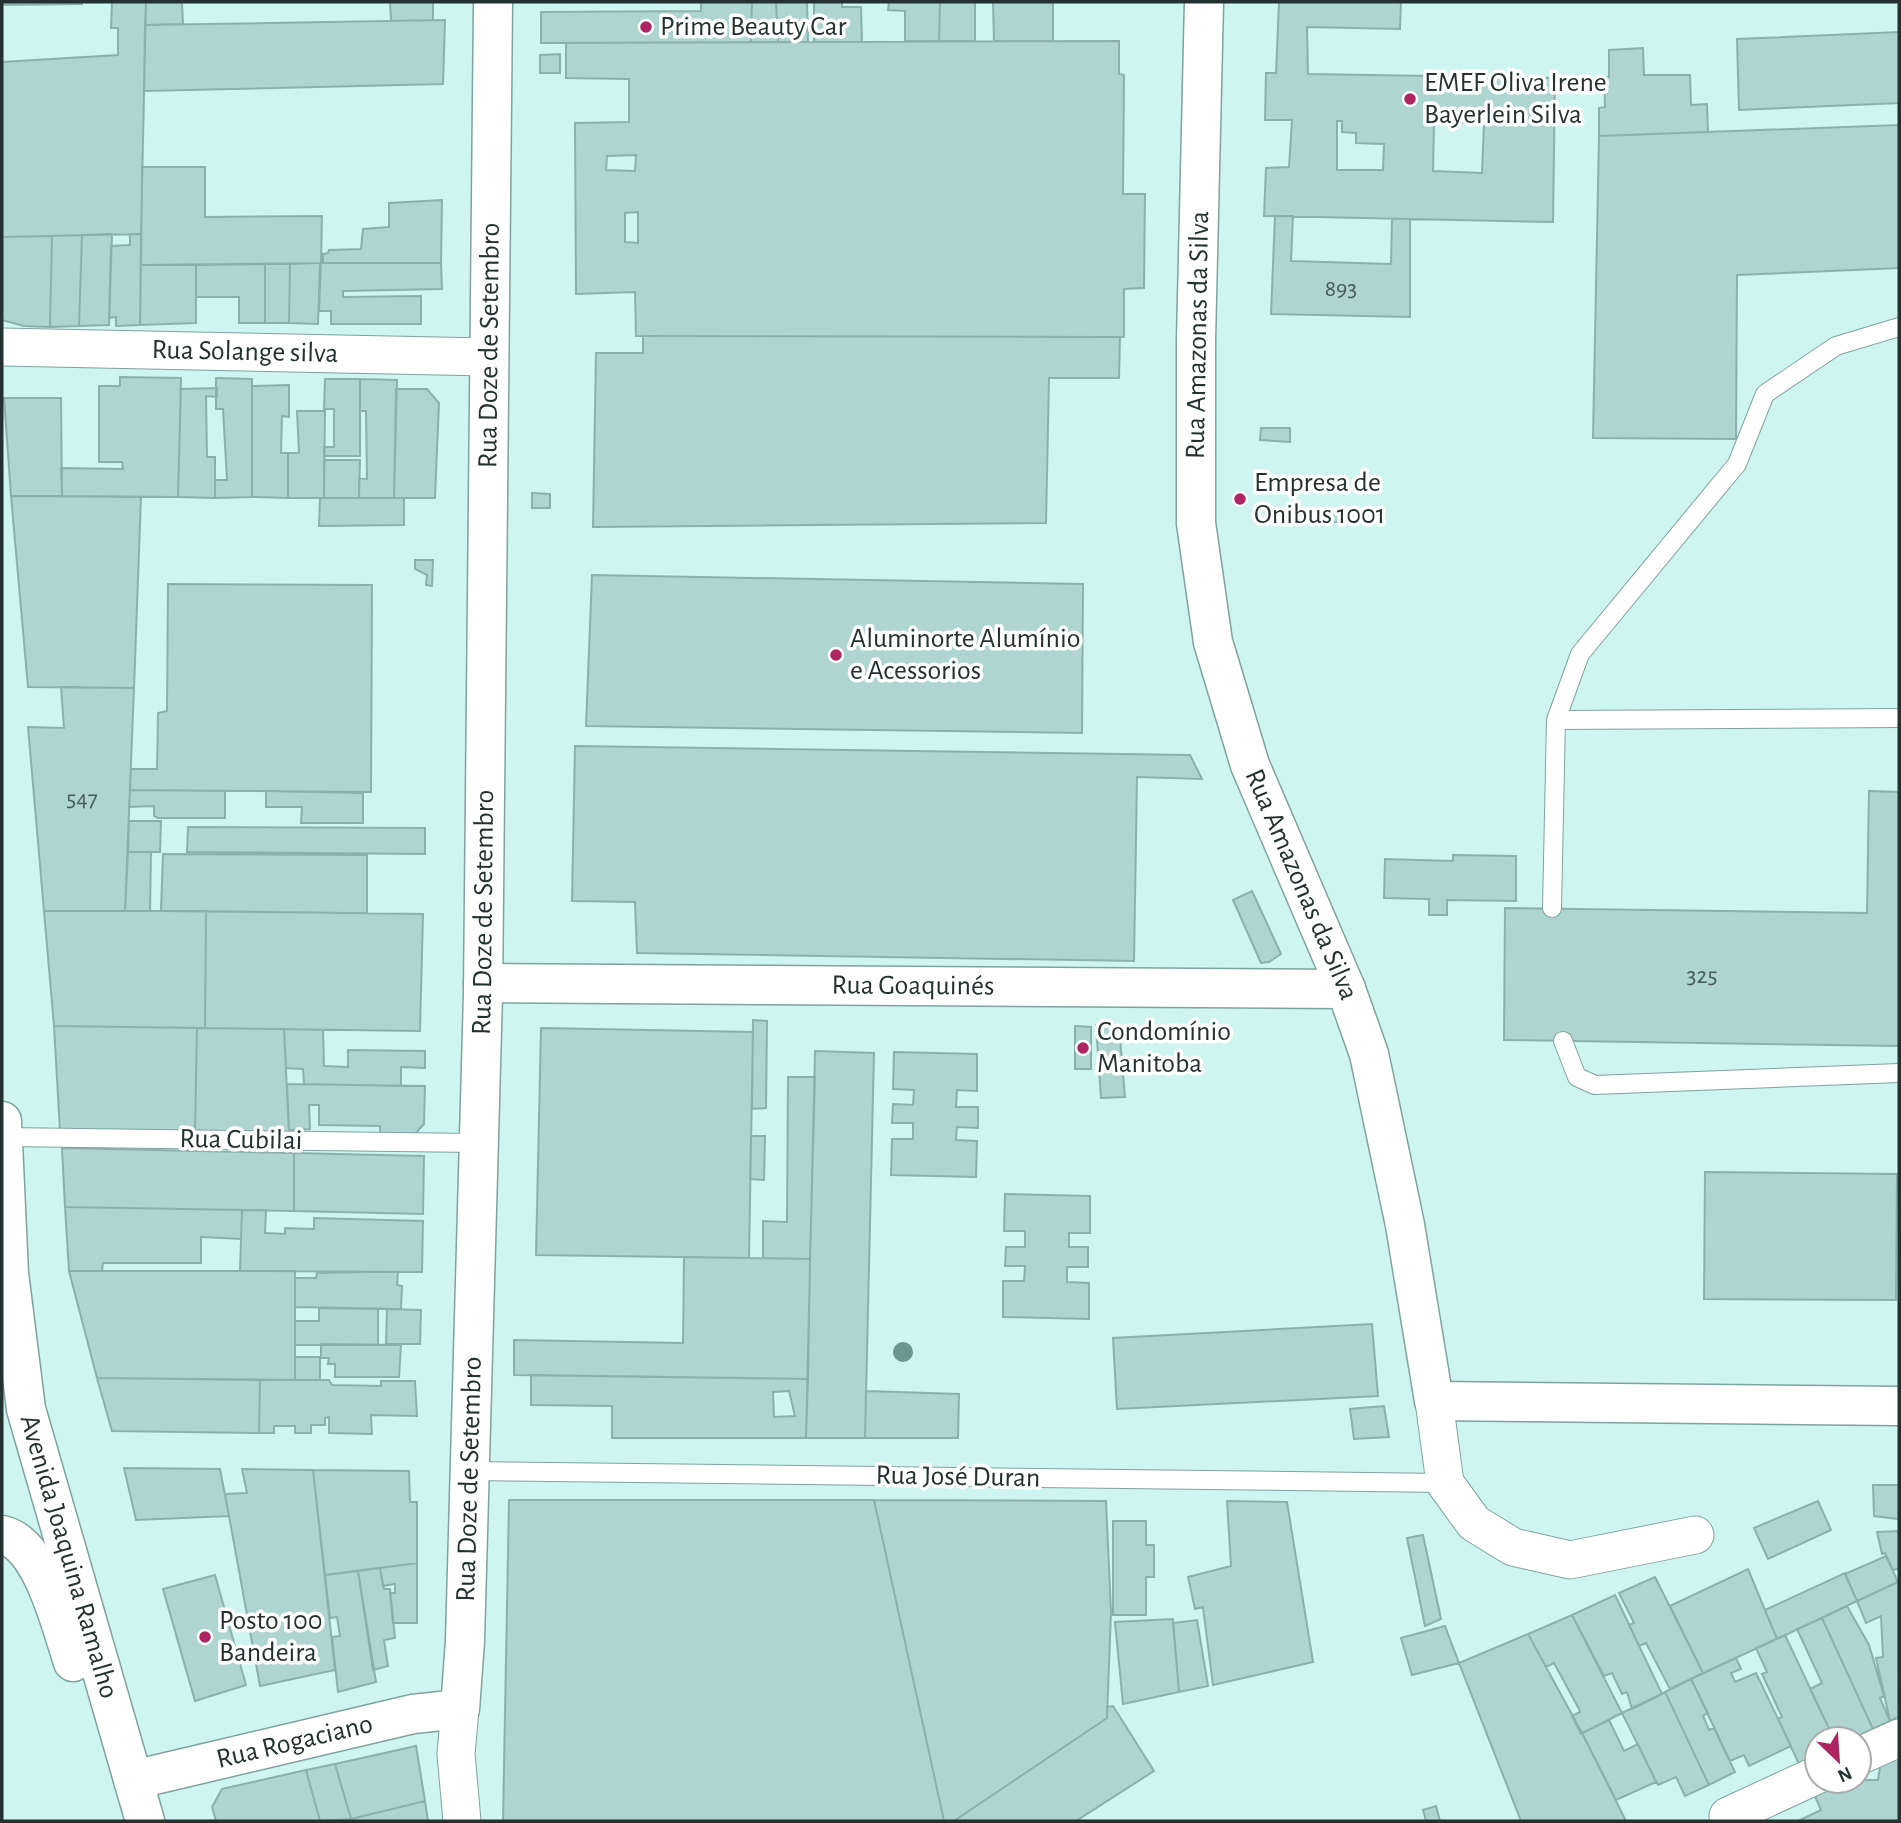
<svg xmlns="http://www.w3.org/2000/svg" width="1901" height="1823" viewBox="0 0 1901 1823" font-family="'Alegreya Sans',sans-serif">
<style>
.building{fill:#afd5d0;stroke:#8cb1ac;stroke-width:2;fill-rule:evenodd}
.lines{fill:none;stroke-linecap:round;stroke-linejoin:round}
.service-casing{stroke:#7fa39e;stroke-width:20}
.minor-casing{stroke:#7fa39e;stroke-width:39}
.tertiary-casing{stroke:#7fa39e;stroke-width:41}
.secondary-casing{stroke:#7fa39e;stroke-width:41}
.service{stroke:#fff;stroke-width:18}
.minor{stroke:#fff;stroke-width:37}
.tertiary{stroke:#fff;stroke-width:38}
.secondary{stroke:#fff;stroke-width:38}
.tree{fill:#6b958f}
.poi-dot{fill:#af2462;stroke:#fff;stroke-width:2.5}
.labels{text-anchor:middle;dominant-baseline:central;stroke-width:7;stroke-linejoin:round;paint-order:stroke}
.number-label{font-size:24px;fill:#465b58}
.poi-label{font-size:28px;fill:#233230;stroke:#fff;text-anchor:start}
.street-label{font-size:28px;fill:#233230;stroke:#fff}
</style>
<rect width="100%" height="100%" fill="#cef5ef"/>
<path class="building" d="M2,2h80v2l-80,1z
M112,2h34l-5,232 -139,3v-175l116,-7v-27h-7z
M146,2h36l1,22 -38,1z
M390,2h43v18l-42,1z
M701,2h51l-1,40 -210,1v-31l160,-1z
M752,2h24l2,40h-27z
M776,2h31l1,40h-30z
M814,2h28v5h19l1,35h-48z
M889,2h51l-1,39h-34v-30l-17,-1z
M940,2h35v39h-36z
M993,2h60v39h-59z
M1279,2h122l-1,27 -93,-2 1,47 247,4 -2,144 -289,-6 2,-48 23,-1 3,-47h-27l1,-47h10zM1337,121h5v11l14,1v10l28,1 -1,26h-46zM1434,123h50l-2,50 -49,-2z
M445,20l-2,64 -299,7 1,-66z
M1899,32v71l-160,7 -2,-71z
M1119,41v33l5,1 -1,119h22l-1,94 -20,1v48l-488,-1 -1,-44 -59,2 -1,-171 54,-1v-43l-63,-1v-35zM636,155l-1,16 -29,-1 1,-14zM638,212v31l-13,-1v-29z
M1643,48l1,27h46l1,30 16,-1 1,28 -109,4v-28l6,-1 -1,-30h5v-27z
M560,54v19h-20v-18z
M1899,125v143l-162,7 -1,164 -143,-1 6,-302z
M142,167h63v50l117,-1 -1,47 -180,2z
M442,200l-1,63h-118v-9l5,-1 1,-3 32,-1 2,-20 26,-2v-24z
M1275,216h18l-2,45 100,3 1,-45h18v98l-139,-3z
M130,234h11l-1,91 -24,1v-9l-7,1 2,-72 19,-1z
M82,235l30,-1 -3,91 -30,1z
M82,235l-3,91 -29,1 2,-91z
M52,236l-2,91 -26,-1 -22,-6v-83z
M320,263l-2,61 -29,-1 1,-59z
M321,263h120l1,26 -99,2v6l78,-1v28h-90v-13h-12z
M265,264v59h-26v-26h-43v-32z
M265,264h25l-1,59h-24z
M141,265h55v58l-56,2z
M643,336l477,1 -1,41h-70l-3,145 -453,4 3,-174h47z
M120,377l61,1 -3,119 -116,-1 -1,-28 62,1 -1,-7h-23v-76h21z
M216,378l36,1v118l-37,1v-18h12l-4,-71h-7z
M325,379h35v77h-36v-9h10v-38h-10z
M360,379l37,1 -3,118h-35v-20l8,1 -1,-68h-6z
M289,385v32l-7,-1 -1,37h7v45l-36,-1v-111z
M217,388v9l-11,-1 1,61h8v41l-37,-1 3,-108z
M396,389h31l12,14 -4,95h-41z
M4,398h57l1,98h-51z
M297,411h28l-1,87h-36v-45h11z
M1261,428h29v14l-30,-2z
M324,460h36l-1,38h-35z
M532,493l18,1v14h-18z
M11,496l130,1 -7,191 -106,-1z
M320,498h84v27l-85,1z
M1346,510l1,12h-15l-1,-11z
M415,560h18l-1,26 -6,-1 1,-10 -12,-6z
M592,575l491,9 -1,149 -496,-7z
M168,584l204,1 -1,207 -241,-2 1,-21h26l1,-56 9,-2z
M61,687l73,1 -9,223h-81l-16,-184 36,1z
M575,746l615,9 12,24 -65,-2 -3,184 -497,-8 -2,-51 -63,-1z
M130,790l95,1v27h-67l-4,-2v-10l-25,1z
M266,791l97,2v30h-62l1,-16h-36z
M1869,791l30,1v254l-395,-6 1,-132 362,5z
M129,821h32l-1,31h-32z
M188,827l237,1v26l-238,-2z
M128,852h23l-1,59h-25z
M163,854l204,1v58l-206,-2z
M1453,855l63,1v45l-69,-1v15h-18v-16l-45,-1 1,-39 68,2z
M1252,891l29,63 -12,8 -8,1 -28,-63z
M44,911h162l-1,117 -151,-2z
M206,911l217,3 -3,117 -215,-3z
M753,1020l14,1 -1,87 -14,1z
M1096,1025l23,1 6,71 -24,1z
M54,1026l143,2 -2,104 -135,-1z
M1075,1026l16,1v42h-16z
M197,1028l87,1 5,104 -94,-1z
M541,1028l212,4 -4,226 -213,-3z
M284,1029l39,1 1,36 24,1v-17l77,1v17l-24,-1v19l-97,-2 -1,-15 -17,-1z
M815,1051l59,2 -9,385h-59z
M894,1052l83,2v37l-20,-1 -1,17h22v21l-21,-1 -1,13 21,1 -1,36 -85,-2 1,-36h21v-16h-21l1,-19 20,1 1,-15 -21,-1z
M788,1077h27l-5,182 -47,-1v-37l24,1z
M287,1084l138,2 -1,38 -10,11h-34v-9l-61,-1v-20h-10l1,24 -21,1z
M751,1136h14l-1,44 -14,-1z
M62,1148l232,5v58l-229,-4z
M294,1153l130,3 -1,58 -129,-3z
M1705,1172l192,2 -1,126 -192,-1z
M1005,1194l85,2v37h-21v14h19v20h-21v15l22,1v36l-86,-2v-36h21l1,-15h-20l1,-19h19v-16h-21z
M65,1207l177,3 -1,29 -40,-2v26h-98l-1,8h-33z
M242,1210h24l-1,23 20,1v-6l29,1v-11l109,3 -1,51 -182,-1z
M684,1257l126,2 -2,120 -294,-4v-35l169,3z
M69,1271h226v109l-198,-2z
M367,1272h31l-1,13 5,1 -1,23 -106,-2v-29h21l1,-5z
M319,1308l59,1v36h-83v-24h24z
M387,1309l34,1 -1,34h-34z
M1372,1324l6,72 -261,13 -4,-71z
M321,1344l80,1 -2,32h-64v-13h-7l1,-6h-8z
M295,1357h25v23h-25z
M531,1375l277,4 -2,59h-194v-32l-81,-1zM789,1391l6,25 -21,1 -1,-25z
M97,1378l163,2 -1,53 -147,-2z
M260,1380h69l3,5 49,1v-5h34l2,35 -46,-1 1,19 -43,-1v-16l-4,1v7h-14v8h-16v-7h-21v7h-15z
M866,1391l93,3 -1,44h-93z
M1384,1406l5,31 -35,2 -4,-30z
M124,1468l96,1 9,47 -93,4z
M242,1469l71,1 22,200 -75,16 -35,-192 22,-1z
M313,1470l96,1 1,31h7v61l-92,12z
M1873,1485h26v34l-25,-3z
M509,1500h365l70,321h-441z
M874,1500l232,1 5,111 -4,106 -153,103h-10z
M1227,1501l60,1 26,160 -100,23 -10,-78 -8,2 -7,-32 43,-11z
M1818,1501l13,29 -63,29 -14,-31z
M1113,1521h33v24h8v32h-8v38h-33z
M1899,1531v38l-6,1 -8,-17 -3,1 -5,-22z
M1423,1535l18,84 -16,7 -18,-88z
M1886,1556l12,26 -41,19 -12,-27z
M417,1563v60h-24l-3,-30h5v-9l-12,2 -3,-18z
M380,1568l4,21h6l5,49 -11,2 4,26 -15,4 -15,-99z
M1748,1569l29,70 -74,34 -33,-67z
M358,1571l18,111 -38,10 -6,-55 8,-1 -3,-19 -7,1 -5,-43z
M1845,1573l12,28 -80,38 -12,-29z
M215,1575l31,110 -51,16 -32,-112z
M1655,1577l48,96 -33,16 -24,-46 -7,3 -10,-21 5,-2 -15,-30z
M1898,1582l1,134 -9,5 -14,-63 7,-1 -2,-41 -15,7 -9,-22z
M1615,1595l47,99 -30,15 -5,-17 -5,2 -10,-21 -8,3 -32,-61z
M1847,1606l22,39 15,51 -4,2 10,23 -17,8 -51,-111z
M1572,1615l50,98 -41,21 -9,-18 8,-4 -1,-3 -25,-46 -8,4 -18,-33z
M1822,1618l51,111 -21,10h-18l-24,-50 12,-6 -25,-54z
M1173,1619l6,73 -56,12 -8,-82z
M1197,1620l11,66 -29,6 -6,-69z
M1445,1626l14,37 -47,12 -11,-37z
M1528,1634l54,99 44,88h-105l-62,-158z
M1785,1635l49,104h-17v16l-18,9 -21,-45 4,-2 -20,-43 5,-2 -11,-24z
M1736,1658l5,11 -10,4 4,9 21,-9 35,73 -42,20 -5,-11 -14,6 -39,-82z
M1691,1679l17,34 -5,3 6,14 5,-2 21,44 -26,13 -44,-93z
M1665,1692l44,93 -24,11 -9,-19 -18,8 -36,-72z
M1113,1706l41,65 -78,50h-122l153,-103v-11z
M1609,1720l15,31 14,-7 18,38 -40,18 -34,-67z
M416,1746l9,55 -74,18 -16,-55z
M1899,1751v70h-101l23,-11 -7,-16 26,-13h19v-5l1,4h18l3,-19z
M335,1764l16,55 -31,2 -14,-51z
M306,1770l14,51h-104l-4,-14 10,-18z
M425,1801l3,20h-85l8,-2z
M1436,1806l4,15h-14l-3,-11z"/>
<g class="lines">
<g class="service-casing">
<path id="service" d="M1556,720l343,-2
M1552,908l4,-188 24,-66 157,-190 28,-70 71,-48 63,-19
M1563,1041l14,36 18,8 304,-12
M3,1137l475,6
M470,1471l975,12"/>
</g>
<g class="minor-casing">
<g id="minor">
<path id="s1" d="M2,347l486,10"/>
<path d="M1434,1401l11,82 29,40 39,24 57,13 125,-25"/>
<path d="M460,1709l-4,45 6,67"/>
<path d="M1859,1756l40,-18"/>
<path d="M1728,1816l89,-41"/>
</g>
</g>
<g class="tertiary-casing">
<g id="tertiary">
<path id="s2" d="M1204,2l-8,338v183l17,119 37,123 96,224 23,65 36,171 29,176 465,5"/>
<path id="s3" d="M483,983l863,6"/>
<path id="s4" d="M133,1780l280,-66 47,-5 5,-68 18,-647 10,-992"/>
</g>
</g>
<g class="secondary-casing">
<g id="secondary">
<path id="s5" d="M2,1121l7,152 17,136 119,412"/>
<path d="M2,1535c40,8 59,92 71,127"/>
</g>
</g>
<use href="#service" class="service"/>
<use href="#minor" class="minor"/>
<use href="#tertiary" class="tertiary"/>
<use href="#secondary" class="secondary"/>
</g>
<circle class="tree" cx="903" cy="1352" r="10"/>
<g class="poi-dot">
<circle cx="646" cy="27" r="7"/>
<circle cx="1410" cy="99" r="7"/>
<circle cx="1240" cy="499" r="7"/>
<circle cx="836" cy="655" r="7"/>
<circle cx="1083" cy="1048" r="7"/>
<circle cx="205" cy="1637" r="7"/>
</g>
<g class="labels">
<g class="number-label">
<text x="1341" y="289">893</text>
<text x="82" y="799">547</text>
<text x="1702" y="976">325</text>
</g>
<g class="poi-label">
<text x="660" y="27">Prime Beauty Car</text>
<text x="1424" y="83">EMEF Oliva Irene<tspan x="1424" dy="32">Bayerlein Silva</tspan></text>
<text x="1254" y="483">Empresa de<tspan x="1254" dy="32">Onibus 1001</tspan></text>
<text x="850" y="639">Aluminorte Alumínio<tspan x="850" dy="32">e Acessorios</tspan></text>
<text x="1097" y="1032">Condomínio<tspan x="1097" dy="32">Manitoba</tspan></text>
<text x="219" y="1621">Posto 100<tspan x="219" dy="32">Bandeira</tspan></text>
</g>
<g class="street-label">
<text transform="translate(1198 335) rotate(-89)">Rua Amazonas da Silva</text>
<text stroke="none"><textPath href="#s4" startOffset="1699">Rua Doze de Setembro</textPath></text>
<text stroke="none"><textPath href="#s1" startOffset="243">Rua Solange silva</textPath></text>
<text stroke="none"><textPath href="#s2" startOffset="900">Rua Amazonas da Silva</textPath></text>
<text stroke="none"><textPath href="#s4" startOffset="1132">Rua Doze de Setembro</textPath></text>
<text stroke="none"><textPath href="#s3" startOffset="430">Rua Goaquinés</textPath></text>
<text transform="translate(241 1140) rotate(1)">Rua Cubilai</text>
<text transform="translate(958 1477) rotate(1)">Rua José Duran</text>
<text stroke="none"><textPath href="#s4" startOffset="565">Rua Doze de Setembro</textPath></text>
<text stroke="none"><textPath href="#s5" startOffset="443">Avenida Joaquina Ramalho</textPath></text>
<text stroke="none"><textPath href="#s4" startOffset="166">Rua Rogaciano</textPath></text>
</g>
</g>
<rect width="1901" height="1823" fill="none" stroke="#233230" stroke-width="7"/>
<g transform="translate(1838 1760) rotate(155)"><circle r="33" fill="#ffffff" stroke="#a7adac" stroke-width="2"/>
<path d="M0-5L12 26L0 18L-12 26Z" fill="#af2462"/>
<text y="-10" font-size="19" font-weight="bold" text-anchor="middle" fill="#233230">N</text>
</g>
</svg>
